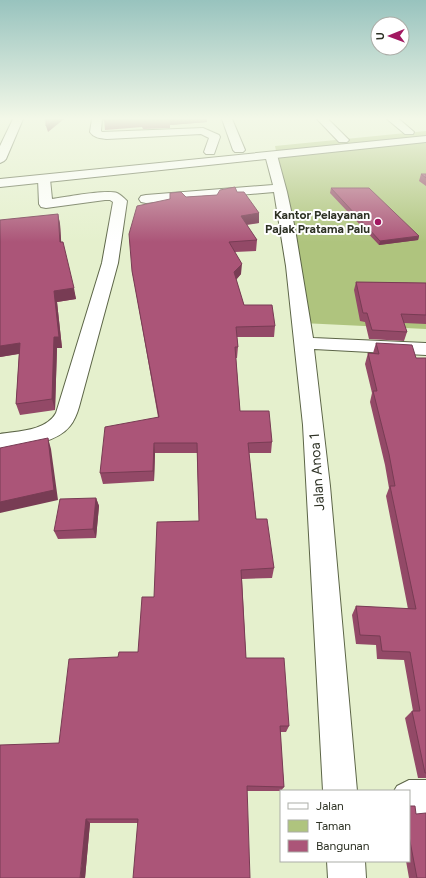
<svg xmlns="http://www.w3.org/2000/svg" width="426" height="878" viewBox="0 0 426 878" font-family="Figtree,sans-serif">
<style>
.green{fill:#afc47e}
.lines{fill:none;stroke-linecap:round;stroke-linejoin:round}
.minor-casing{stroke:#5c6547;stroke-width:2}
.major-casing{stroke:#5c6547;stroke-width:2}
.minor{fill:#fff;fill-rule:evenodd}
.major{fill:#fff;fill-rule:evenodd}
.wall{fill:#934967}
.shaded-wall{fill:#783c54}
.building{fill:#ab5578;stroke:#783c54}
.poi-dot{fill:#a21861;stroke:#fff;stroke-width:1.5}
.labels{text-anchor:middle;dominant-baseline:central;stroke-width:4;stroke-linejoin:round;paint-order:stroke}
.far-poi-label{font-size:12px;font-weight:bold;fill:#2d3124;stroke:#fff;text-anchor:end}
.street-label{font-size:14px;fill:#2d3124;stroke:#fff}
</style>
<rect width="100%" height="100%" fill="#e5f0cd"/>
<path class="green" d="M426,131v198l-124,-6 -17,-128 -10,-49z"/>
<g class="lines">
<g class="minor-casing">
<path id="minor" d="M13,119h10l-17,40 -2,2 -4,2v-17z
M92,119h10l-1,12 1,1 101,-4 16,7 1,2 -6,17h-8l-2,-2 5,-14 -8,-4 -94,5c-7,-1 -13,-1 -17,-7z
M222,119h10l13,31 -2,2h-8l-2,-2z
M317,119h11l21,21 -2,2h-8z
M387,119h12l15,13 -1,2h-8z
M271,152l4,1 2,2 10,37 8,37 18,109 113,5v12l-112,-6 16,137 27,305h-34l-20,-366 -17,-159 -12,-74 -128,11 -5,-1 -2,-3 2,-3 5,-1 127,-10 -8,-30 2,-2z
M44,175l4,1 2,3 2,20c13,-2 55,-10 65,-6 4,2 7,5 10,8l-9,62 -39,144c-2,7 -5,14 -9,19 -14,18 -50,21 -70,24v-16c18,-3 46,-3 56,-21l46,-150 11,-61 -3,-2h-5l-59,8 -5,-1 -2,-3 -1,-25 2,-3z
M409,780h17v36h-17v-25h-15l3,-5z
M327,861h38l1,17h-38z"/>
</g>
<g class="major-casing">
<path id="major" d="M426,136v6l-426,45v-8z"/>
</g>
<use href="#minor" class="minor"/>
<use href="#major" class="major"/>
</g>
<path class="wall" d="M104,119h103v3l-37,3v3l-27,1 -1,-2 -37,3z
M421,174h5v12l-7,-5z
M331,188l88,48 -1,4 -39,5 -49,-52z
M237,192l22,21v10l-12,2 10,15 -1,11 -21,1 6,22 -5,6 8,25 31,21 -1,11h-37l1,10 -1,11h-1l4,53 32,31 -1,11h-22l7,66 18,49 -2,10 -30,1 4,79 43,68 -3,6h-6l4,55 -3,4h-34l-109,32h-48l-5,55 -26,-135 59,-86 20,-5 16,-55 45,-76 -2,-68h-42l-1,28 -51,3 -3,-11 58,-56 -24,-136 -2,-10 54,-74 31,-2z
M58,214l2,10 1,18 15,57 -19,3 5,46h-5l-2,62 -35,5 -4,-11 3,-50 -19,3v-45z
M356,282l70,1v41l-22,-1 3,9 -3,9 -35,-2 -4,-17 -5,-1 -6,-31z
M376,343l40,15h10v420h-8l-13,-60 7,-7h1l-9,-51 -27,-1 -1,-14 -20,-1 -4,-29 4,-9 52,3 -22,-113 3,-8 -4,-23 -15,-63 2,-9 -7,-29 3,-11h5z
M96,498l3,8 -3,32 -38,1 -4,-8z
M409,806l7,8 10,64h-17l-3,-17h3z"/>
<path class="shaded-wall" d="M55,119h9l-16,13 -2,-6z
M170,119h37v3l-37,3z
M259,213v10l-18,2v-9z
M58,214l2,10 2,29 -2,-11z
M419,236l-1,4 -39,5 1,-4z
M242,264l-1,10 -7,8v-10z
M74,288l2,11 -19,3 5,46h-5l-2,62 -3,-11 2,-108z
M20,343l3,10 -23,4v-11z
M48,438l3,11 7,51 -58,13v-11z
M154,443l1,10 -1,28 -1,-10z
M96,498l3,8 -3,32 -3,-9z
M86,819l4,4 -5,55h-5z"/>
<path class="building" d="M46,119h9l-9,7z
M104,119h29l-29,2z
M142,119h28v1l-28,1z
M421,174h5v4z
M235,187l2,5h7l15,21 -18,3 16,24 -28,2 13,22 -8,8 10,33h28l3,21 -39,1 2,20h-3l5,64h29l3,31 -24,1 8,76h11l7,49 -33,2 5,88h38l5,68h-9l4,61 -37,-1 3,92h-117l5,-59h-52l-6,59h-80v-133l59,-2 10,-84 49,-2 1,-5h19l4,-55h12l3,-75 42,-1 -2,-78h-43l-1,28 -53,2 5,-46 54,-10 -27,-146 -3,-37 8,-28 33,-7v-6l11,-1 5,5 31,-2 3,-5z
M331,188h38l50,48 -39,5z
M58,214l2,28h3l11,46 -20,3 5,46h-5l-2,62 -36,5 4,-61 -20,3v-126z
M356,282l70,1v32l-25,-1 6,18 -35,-2 -5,-17h-4z
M376,343l36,2 4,13h10v415h-1l-13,-62h8l-10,-59 -28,-1 -2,-15 -20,-1 -4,-29 60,3 -26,-123h5l-6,-32 -16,-63h4l-9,-38 11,1z
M48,438l6,52 -54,12v-54z
M96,498l-3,31 -39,2 6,-32z
M409,806h6l1,8 10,-1v65h-9l-8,-42z"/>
<linearGradient id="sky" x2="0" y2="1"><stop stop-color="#98c3be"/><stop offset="0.49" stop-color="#f3f8e8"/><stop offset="1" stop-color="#f3f8e8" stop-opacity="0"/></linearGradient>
<rect width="426" height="242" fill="url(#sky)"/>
<circle class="poi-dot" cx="378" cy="222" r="4"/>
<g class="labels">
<g class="far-poi-label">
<text x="370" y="215">Kantor Pelayanan<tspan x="370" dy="14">Pajak Pratama Palu</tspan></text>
</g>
<g class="street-label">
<text transform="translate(317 472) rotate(-94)">Jalan Anoa 1</text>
</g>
</g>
<rect x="280" y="790" width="130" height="72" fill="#ffffff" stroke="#abada7"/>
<rect x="288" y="803" width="20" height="6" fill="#ffffff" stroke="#abada7"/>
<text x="316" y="810" font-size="12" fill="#2d3124">Jalan</text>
<rect x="288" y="820" width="20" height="12" fill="#afc47e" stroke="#abada7"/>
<text x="316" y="830" font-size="12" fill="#2d3124">Taman</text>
<rect x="288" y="840" width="20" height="12" fill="#ab5578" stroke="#abada7"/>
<text x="316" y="850" font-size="12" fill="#2d3124">Bangunan</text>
<g transform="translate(390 36) rotate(269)"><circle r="19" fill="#ffffff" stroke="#abada7"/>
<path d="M0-3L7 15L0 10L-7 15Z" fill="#a21861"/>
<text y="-6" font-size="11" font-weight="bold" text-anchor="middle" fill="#2d3124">U</text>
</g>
</svg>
